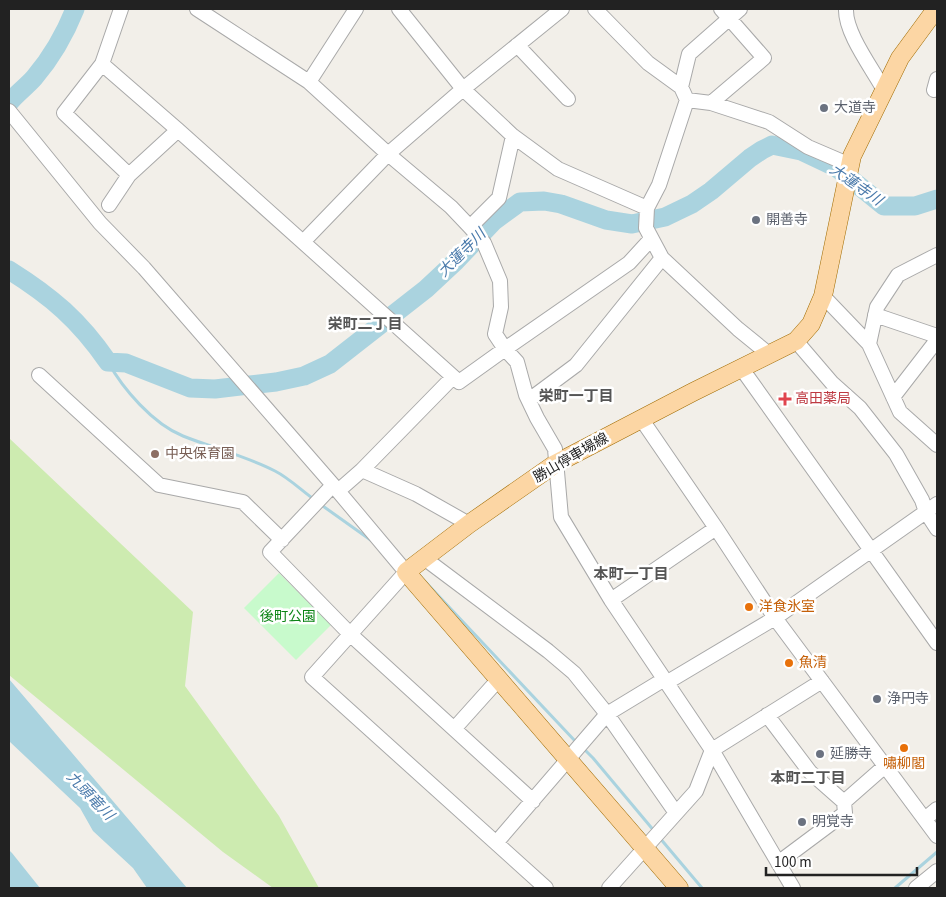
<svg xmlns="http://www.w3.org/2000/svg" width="946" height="897" viewBox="0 0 946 897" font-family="'Source Sans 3','Noto Sans JP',sans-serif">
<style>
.grass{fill:#cdebb0}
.park{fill:#c8facc}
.water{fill:#aad3df}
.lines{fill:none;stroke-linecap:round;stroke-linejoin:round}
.stream{stroke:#aad3df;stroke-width:3}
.river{stroke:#aad3df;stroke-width:19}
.minor-casing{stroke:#a9a9a9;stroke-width:16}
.major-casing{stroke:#a06b00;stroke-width:19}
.minor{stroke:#fff;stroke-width:14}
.major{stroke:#fcd6a4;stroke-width:18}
.worship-dot{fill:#6b7280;stroke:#fff;stroke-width:2}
.health-dot{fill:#e0444e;stroke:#fff;stroke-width:2}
.education-dot{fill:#8d6e63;stroke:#fff;stroke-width:2}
.food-dot{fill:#e8710a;stroke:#fff;stroke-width:2}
.labels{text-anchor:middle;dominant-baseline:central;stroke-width:5;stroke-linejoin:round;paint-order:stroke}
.worship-label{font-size:14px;fill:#5b616d;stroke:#fff;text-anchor:start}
.health-label{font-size:14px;fill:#be3a42;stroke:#fff;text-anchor:start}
.education-label{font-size:14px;fill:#785e54;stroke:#fff;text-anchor:start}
.street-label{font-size:14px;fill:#222;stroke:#fff}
.food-label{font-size:14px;fill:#c56008;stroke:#fff;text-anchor:start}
.park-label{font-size:14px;fill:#0c8416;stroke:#fff}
.water-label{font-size:15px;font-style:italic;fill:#4a7aab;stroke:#fff}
.neighbourhood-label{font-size:15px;font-weight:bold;fill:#555;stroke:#fff}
</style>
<rect width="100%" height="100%" fill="#f2efe9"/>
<path class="grass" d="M9,438l184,174 -8,74 94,130 40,72h-46l-50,-36 -214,-177z"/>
<path class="park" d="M279,573l52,52 -35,35 -52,-52z"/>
<path class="water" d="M9,679l178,209h-40l-14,-20 -40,-37 -13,-23 -71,-67z
M9,850l3,3 28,35h-31z"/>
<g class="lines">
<path class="stream" d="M108,362c15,27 45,62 75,74 30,12 63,20 92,35 14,7 27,20 40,29
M320,504l52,37
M418,574l158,168
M583,748l10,10 62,74
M659,837l43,51
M895,888l42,-36"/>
<path class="river" d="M9,103c7,-9 17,-16 25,-25 18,-21 31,-44 41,-69
M9,270c43,27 70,50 99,92l18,1 64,25 25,1 61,-7 28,-6 26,-12 96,-75 30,-28 38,-40 26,-19 24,-1 17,3 45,16 26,4 33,-7 27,-13 19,-13 39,-33 12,-8 10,-5 29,6 36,17 47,38h31l22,-7"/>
<g class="minor-casing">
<path id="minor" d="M121,9l-19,55 76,66 281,252 46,-33 124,-86 22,-24
M197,9l112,73 79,72 63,53 19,20 14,16 16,38 1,26 -6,27 10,15 12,13 9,33 11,23 18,31 6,68 50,83 101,150 81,138
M399,9l64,80 50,47 45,33 89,39
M595,9l53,54 33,24 6,13 -28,85 -12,23 -1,20 16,30 76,71 32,26
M846,9c-1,24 26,59 38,81
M517,45l51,54
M102,64l-38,49 65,62
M309,82l47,-73
M681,87l8,-33 51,-45
M934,90l3,-11
M687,100l24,3 58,19 39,25 42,18
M711,103l53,-45 -43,-49
M9,111l91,112 44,45 189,217 73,87 -94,105 234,211
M109,205l20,-30 49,-45
M470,227l29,-29 14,-62
M303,242l85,-88 75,-65 99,-80
M823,296l46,48 31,68 37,33
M875,315l62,21
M796,341l36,42 28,25 36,46 26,46 4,12 11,17
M869,344l8,-37 21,-32 39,-20
M742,369l195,274
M39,375l120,110 84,17 39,38
M453,377l-91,93 54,24 53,30
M893,397l44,-57
M529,400l47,-35 86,-107
M642,420l74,108 59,90 162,218
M333,485l-63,67 81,83 182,166
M338,491l24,-21
M424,558l124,93 26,22 33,41 69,99
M611,600l105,-72
M666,683l109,-65 162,-114
M767,715l43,57 34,30 1,11 -67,50
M454,729l44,-49
M844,802l41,-36
M925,819l12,-10
M496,843l111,-129 56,-34
M609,888l87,-97 16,-41 110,-69
M916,888l21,-17"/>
</g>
<g class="major-casing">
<path id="major" d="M679,888l-273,-316 63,-48 86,-60 138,-72 103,-51 15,-17 12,-28 29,-140 48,-98 36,-49"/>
</g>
<use href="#minor" class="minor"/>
<use href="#major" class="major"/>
</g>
<g class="worship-dot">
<circle cx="824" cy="108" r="5"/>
<circle cx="756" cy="220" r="5"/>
<circle cx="877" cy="699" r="5"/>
<circle cx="820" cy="754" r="5"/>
<circle cx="802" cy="822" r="5"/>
</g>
<path class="health-dot" d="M782.5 391.5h5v5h5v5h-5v5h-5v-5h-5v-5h5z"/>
<circle class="education-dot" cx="155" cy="454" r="5"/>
<g class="food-dot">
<circle cx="749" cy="607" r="5"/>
<circle cx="789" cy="663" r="5"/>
<circle cx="904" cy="748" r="5"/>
</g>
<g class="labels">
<g class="worship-label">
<text x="834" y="108">大道寺</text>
<text x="766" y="220">開善寺</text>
<text x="887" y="699">浄円寺</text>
<text x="830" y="754">延勝寺</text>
<text x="812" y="822">明覚寺</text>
</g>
<g class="health-label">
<text x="795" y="399">高田薬局</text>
</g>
<g class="education-label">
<text x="165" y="454">中央保育園</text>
</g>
<g class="street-label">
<text transform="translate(571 458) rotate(-30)">勝山停車場線</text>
</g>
<g class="food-label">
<text x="759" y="607">洋食氷室</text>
<text x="799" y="663">魚清</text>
<text x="904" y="764" text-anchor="middle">嘯柳閣</text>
</g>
<g class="park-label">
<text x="288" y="617">後町公園</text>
</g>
<g class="water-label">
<text transform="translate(856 185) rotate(35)">大蓮寺川</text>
<text transform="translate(462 253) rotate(-45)">大蓮寺川</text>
<text transform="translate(90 796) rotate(46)">九頭竜川</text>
</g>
<g class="neighbourhood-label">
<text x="365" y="324">栄町二丁目</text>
<text x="576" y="396">栄町一丁目</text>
<text x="631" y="574">本町一丁目</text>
<text x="808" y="778">本町二丁目</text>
</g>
</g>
<rect width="946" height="897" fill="none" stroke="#222222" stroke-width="20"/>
<path d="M766 867v8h151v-8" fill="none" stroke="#222222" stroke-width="2.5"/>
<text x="774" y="867" font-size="15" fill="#222222" stroke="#ffffff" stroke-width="4" paint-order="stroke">100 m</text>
</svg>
